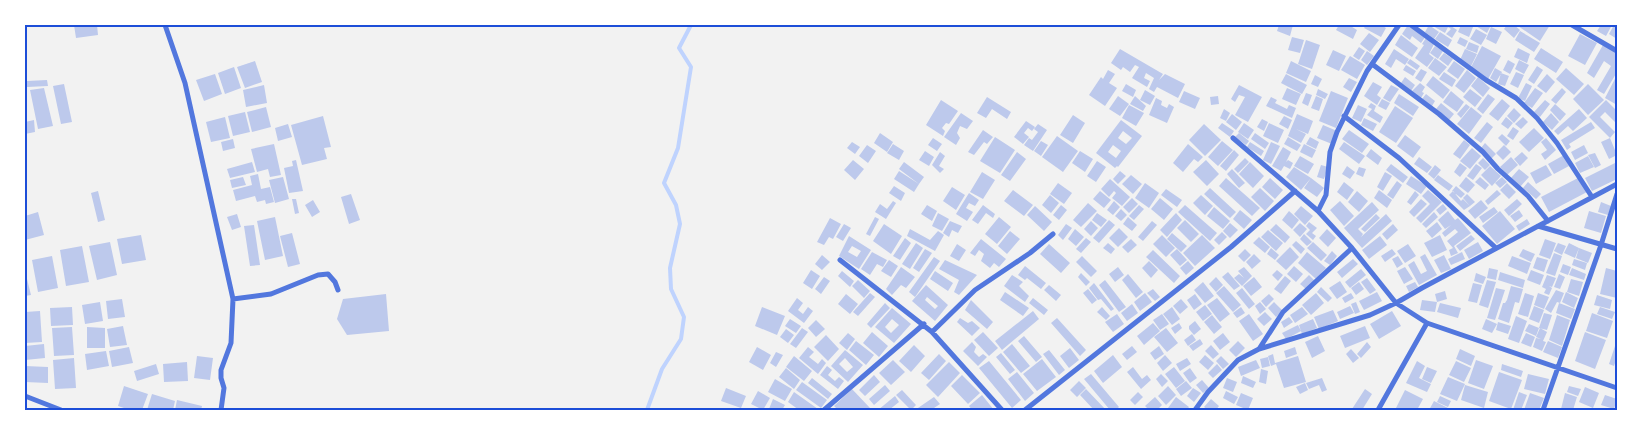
<svg xmlns="http://www.w3.org/2000/svg" width="1642" height="435" viewBox="0 0 1642 435" font-family="'Work Sans',sans-serif">
<style>
.lines{fill:none;stroke-linecap:round;stroke-linejoin:round}
.stream{stroke:#bfd3fe;stroke-width:4}
.building{fill:#bdc9ec;fill-rule:evenodd}
.minor{stroke:#5277de;stroke-width:5}
.neatline{fill:none;stroke:#1d4ed8;stroke-width:2}
</style>
<rect width="100%" height="100%" fill="#f2f2f2"/>
<g class="lines">
<path class="stream" d="M647,410l15,-41 19,-30 3,-22 -13,-28 -1,-21 10,-44 -4,-19 -12,-22 14,-35 13,-81 -12,-19 12,-23"/>
</g>
<path class="building" d="M74,25h23l1,10 -22,3z
M1279,25h14l-3,11 -13,-5z
M1339,25h10l8,5 -4,9 -17,-9z
M1366,25h15l5,3 -5,9 -17,-9z
M1408,25l18,11 -5,7 -9,-7 -2,4 -8,-6z
M1429,25l10,7 -5,7 -9,-7z
M1434,25h10l4,2 -3,6 -12,-7z
M1445,25h7l-1,1 6,4 -5,8 -6,-4 5,-5z
M1461,25h8l4,2 -4,10 -11,-5z
M1477,25h14l-4,8 -11,-7z
M1507,25h7l6,5 -6,8 -10,-9z
M1519,25h31l-10,16 -22,-15z
M1601,25h11l-6,11 -9,-5z
M1614,25h3v14l-8,-5z
M1491,27l11,5 -6,12 -10,-5z
M1476,29l11,6 -6,10 -11,-6z
M1520,31l20,12 -6,9 -19,-12z
M1440,32l12,8 -4,7 -13,-8z
M1369,33l10,7 -9,12 -10,-8z
M1580,34l17,9 -12,22 -17,-9z
M1401,35l17,13 -6,9 -17,-12z
M1292,37l12,3 -4,13 -12,-3z
M1460,37l8,4 -3,6 -8,-4z
M1426,38l8,6 -5,10 5,4 -7,9 -12,-9 9,-13 -2,-1z
M1306,40l14,5 -8,24 -14,-5z
M1469,42l10,4 -2,7 -11,-4z
M1603,45l14,8v19l-13,22 -7,-4 14,-24 -7,-5 -10,17 -7,-5z
M1435,46l8,5 -5,8 -8,-6z
M1482,46l19,10 -13,23 -18,-10z
M1359,47l6,4 -6,9 -6,-4z
M1518,48l12,6 -3,9 -13,-6z
M1541,48l22,14 -7,11 -22,-14z
M1120,49l43,25 -4,6 6,-6 20,10 -7,14 -21,-11 -3,5 -5,-3 5,-11 -8,-5 -2,5 6,3 -3,6 -15,-9 7,-11 -4,-2 -5,7 -7,-5 -2,3 -10,-7z
M1394,49l15,10 -4,6 -9,-6 -5,9 -6,-4z
M1465,49l12,5 -6,12 -11,-6z
M1333,50l13,6 -7,15 -13,-6z
M1367,51l7,5 -7,9 -6,-5z
M1444,53l9,6 -5,7 -9,-7z
M1350,56l15,9 -8,14 -16,-9z
M1435,58l12,9 -8,9 -11,-8z
M1410,59l10,7 -3,4 -10,-7z
M1508,60l7,4 -5,10 -7,-4z
M1519,60l10,5 -5,9 -9,-5z
M255,61l7,21 -17,6 -8,-21z
M1291,61l20,10 -5,11 -20,-9z
M1454,61l11,8 -7,10 -11,-8z
M1406,65l10,6 -3,5 -10,-6z
M1537,66l6,4 -9,14 -6,-4z
M234,67l7,21 -16,6 -7,-21z
M1495,68l7,4 -6,10 -6,-4z
M1566,68l18,16 -10,11 -18,-16z
M1421,69l6,3 -6,10 -6,-4z
M1108,70l7,4 -6,9 8,5 -12,18 -16,-11 12,-18 2,2z
M1467,70l9,8 -12,15 -9,-7z
M1444,72l12,8 -4,7 -13,-8z
M1516,72l8,3 -6,13 -8,-4z
M1501,73l8,3 -4,10 -7,-2z
M215,74l7,20 -18,7 -8,-21z
M1286,74l21,11 -5,9 -21,-11z
M1547,74l8,8 -9,11 -9,-7z
M1315,75l7,4 -4,8 -7,-3z
M1617,75v30l-12,-7z
M1433,76l17,14 -7,9 -17,-14z
M1405,77l10,8 -4,6 -10,-8z
M1478,77l12,11 -7,9 -12,-11z
M1349,78l8,4 -6,10 -8,-5z
M47,80l1,6 -21,1v-6z
M1373,82l9,5 -5,8 4,3 -4,7 -13,-9z
M1420,83l5,4 -3,5 2,1 -3,5 -9,-7z
M1526,83l6,3 -7,15 -7,-3z
M64,84l8,38 -11,2 -8,-38z
M1126,84l10,6 -3,7 -11,-6z
M1588,84l16,16 -16,15 -15,-16z
M264,85l3,18 -21,4 -3,-17z
M1239,85l23,12 -14,25 -13,-7 10,-18 -6,-2 -4,7 -4,-3z
M1391,85l8,4 -9,13 -7,-4z
M44,88l9,38 -15,3 -8,-39z
M1287,88l14,6 -5,11 -14,-6z
M1535,88l8,5 -11,15 -8,-5z
M1562,88l4,4 -10,12 -5,-4z
M1318,89l10,5 -3,5 -9,-4z
M1470,89l12,9 -7,9 -12,-10z
M1145,90l10,6 -5,9 -10,-5z
M1184,91l16,7 -5,11 -16,-7z
M1331,91l17,7 -12,30 -17,-7z
M1451,91l13,11 -7,10 -14,-10z
M1306,93l6,2 -4,11 -6,-3z
M1399,94l20,13 -6,9 -19,-13z
M1426,94l9,7 -3,5 -10,-7z
M1488,94l7,5 -12,15 -6,-5z
M1118,96l11,8 -9,12 -11,-7z
M1135,96l11,10 -3,5 -13,-7z
M1218,96l1,8 -8,1 -1,-8z
M1316,96l7,3 -4,12 -8,-3z
M987,97l24,15 -4,7 -15,-10 -6,9 -9,-5z
M1271,97l6,3 -2,3 12,6 2,-4 7,3 -4,10 -26,-12z
M1156,98l6,3 -1,4 6,3 2,-4 5,3 -7,16 -18,-8z
M1382,99l8,4 -4,7 -8,-4z
M1502,99l8,7 -12,15 -9,-7z
M941,100l17,11 -9,13 -3,-1 -4,5 3,3 -2,5 -17,-11z
M1545,100l5,4 -10,13 -6,-5z
M1606,100l11,11v13l-12,-12 -5,5 15,15 -5,6 -21,-21z
M1371,103l5,3 -2,5 9,6 -3,6 -13,-8 5,-6 -4,-2z
M1441,103l13,11 -5,6 -13,-11z
M1466,104l4,3 -9,11 -4,-4z
M1555,104l11,10 -6,7 -10,-11z
M1129,105l15,8 -8,13 -14,-8z
M1358,105l9,4 -6,13 -9,-4z
M1395,106l18,12 -17,25 -17,-11z
M266,107l5,20 -19,5 -5,-20z
M1471,107l11,9 -13,18 -12,-10z
M1514,108l7,7 -7,8 -7,-7z
M1224,109l6,4 -4,8 -6,-3z
M1579,109l8,9 -14,13 -5,-5 -10,9 -4,-4z
M245,112l5,20 -17,4 -5,-20z
M961,113l12,8 -6,8 -7,-3 -3,7 3,5 -4,7 -12,-8z
M1551,113l8,9 -7,8 -9,-8z
M1232,114l10,8 -6,8 -10,-8z
M1297,114l16,7 -5,13 -12,-5 10,5 -5,9 -13,-7z
M1073,115l12,8 -12,20 -13,-8z
M323,116l8,31 -7,1 3,11 -25,6 -11,-40z
M1284,116l8,4 -4,9 -9,-5z
M225,117l5,21 -19,4 -5,-20z
M1506,117l7,6 -5,6 -7,-5z
M1523,117l5,5 -7,7 -6,-5z
M1364,118l13,6 -4,7 -12,-6z
M1262,119l6,3 -4,9 -7,-4z
M34,120l1,12 -10,2v-12z
M1121,120l21,16 -24,31 -1,-1 -2,2 -19,-15zM1123,131l9,7 -6,6 -8,-6zM1113,145l8,6 -5,7 -8,-6z
M1026,121l9,6 -3,4 -4,-3 -4,5 5,4 -6,7 -9,-7z
M1487,122l6,5 -12,16 -7,-5z
M1591,122l4,6 -26,16 2,3 -4,3 -6,-10z
M1222,123l12,8 -4,6 -12,-9z
M1244,123l10,7 -6,9 -10,-7z
M1269,123l15,7 -6,13 -15,-7z
M288,124l4,13 -14,4 -3,-13z
M1038,124l9,6 -14,21 -9,-6 5,-7 3,2 6,-8 -4,-3z
M1204,124l17,16 -16,16 -16,-16z
M1323,125l14,6 -5,13 -15,-6z
M1513,127l6,4 -6,9 -6,-4z
M1534,128l10,10 -15,14 -10,-10z
M983,130l10,7 -6,7 -3,-2 -10,13 -6,-3z
M1349,130l20,14 -7,9 -20,-14z
M880,133l13,9 -6,10 -13,-9z
M1239,133l10,8 -3,4 -11,-8z
M1255,133l14,10 -4,6 -14,-10z
M1502,134l8,7 -4,5 -8,-8z
M1405,135l16,12 -8,11 -16,-12z
M1057,136l21,15 -15,21 -21,-15z
M995,137l20,13 -15,23 -20,-12z
M1288,137l13,8 -4,6 -13,-7z
M1310,137l9,5 -3,7 -10,-5z
M933,138l9,6 -5,7 -9,-6z
M1546,138l10,12 -11,10 -4,-6 6,-4 -6,-8z
M1610,138l7,17 -8,4 -8,-17z
M233,139l2,9 -12,3 -2,-9z
M1464,140l6,5 -10,14 -7,-5z
M1041,141l7,4 -7,11 -7,-5z
M1222,141l11,9 -15,16 -10,-9z
M852,142l8,5 -5,7 -8,-6z
M1250,142l14,9 -3,5 -14,-9z
M1271,142l9,4 -9,18 -8,-4z
M1344,142l21,14 -6,8 -20,-15z
M1485,143l11,11 -5,5 -10,-11z
M274,144l7,31 -11,2 -2,-8 -11,3 -6,-23z
M893,144l11,7 -5,9 -12,-7z
M1188,144l15,13 -5,5 -4,-3 -11,13 -10,-9z
M1304,144l12,6 -4,8 -12,-6z
M867,145l9,6 -8,12 -9,-7z
M1504,145l7,7 -8,8 -7,-7z
M1584,145l4,8 -13,7 -4,-8z
M1283,147l8,5 -5,10 2,-2 5,3 -3,6 -6,-3 -3,5 -9,-5z
M1472,148l9,8 -11,13 -10,-8z
M1371,149l11,9 -4,7 -12,-9z
M1234,150l5,5 -13,16 -6,-5z
M925,151l9,6 -5,9 -10,-6z
M1080,151l13,8 -8,13 -13,-9z
M940,152l5,4 -6,10 5,3 -4,4 -8,-8z
M1017,152l9,7 -16,22 -9,-6z
M1522,152l6,6 -8,8 -6,-7z
M1595,153l6,12 -6,3 -7,-13z
M1564,155l5,11 -15,8 -6,-10z
M1300,156l14,8 -6,10 -14,-8z
M1588,156l6,11 -14,6 -5,-10z
M1419,157l13,10 -5,6 -13,-9z
M1511,157l7,8 -11,10 -7,-8z
M1245,158l4,4 -11,11 -4,-4z
M1483,158l7,7 -5,5 -7,-7z
M296,160l7,31 -14,2 -5,-25 9,-2 -1,-5z
M853,160l11,9 -9,11 -11,-10z
M1206,160l13,14 -12,12 -14,-14z
M1097,161l9,6 -10,15 -9,-6z
M252,162l3,10 -25,6 -3,-9z
M904,162l20,15 -5,7 -20,-15z
M1250,162l14,14 -11,12 -14,-14z
M1617,162v17l-25,12 -7,-13z
M1460,163l7,5 -7,9 -6,-5z
M1391,164l17,13 -5,6 -17,-13z
M1476,164l6,4 -9,12 -6,-4z
M1321,165l7,2 -4,12 -7,-2z
M1435,165l6,5 -7,9 -6,-5z
M1546,165l6,10 -16,9 -6,-11z
M1347,166l8,6 -5,7 -8,-5z
M1490,166l11,10 -9,10 -11,-11z
M1294,167l17,11 -10,12 -15,-13z
M1359,167l7,2 -3,8 -7,-3z
M1232,169l13,14 -6,5 -12,-14z
M1519,169l10,8 -9,10 -10,-8z
M899,171l20,13 -5,8 -20,-13z
M1120,171l6,5 -8,8 -5,-5z
M982,172l13,8 -12,19 -13,-7z
M1385,172l7,4 -9,15 -6,-4z
M258,174l3,15 9,-2 4,15 -8,2 -1,-4 -8,2 -2,-6 -19,5 -3,-11 19,-5 -2,-9z
M1131,175l11,9 -9,10 -11,-10z
M1438,175l15,11 -4,5 -15,-11z
M1411,176l16,10 -6,8 -15,-10z
M243,177l3,8 -14,3 -2,-8z
M283,177l6,22 -14,4 -6,-23z
M1466,177l9,8 -7,8 -9,-7z
M1480,177l9,8 -4,5 -10,-8z
M1502,177l5,5 -7,6 -5,-5z
M1580,177l7,15 -38,20 -8,-15z
M1226,178l34,30 -8,8 -33,-30z
M1270,178l13,12 -8,9 -13,-12z
M1311,178l13,10 -7,9 -13,-9z
M1110,179l20,18 -8,9 -10,-8 4,-5 -2,-2 -5,6 -8,-8z
M1397,181l5,4 -9,14 -6,-4z
M1344,182l10,8 -7,10 -10,-8z
M1528,182l13,12 -5,5 -13,-11z
M1058,183l14,10 -8,11 -14,-10z
M1145,183l14,10 -10,15 -14,-10z
M1507,183l9,9 -7,7 -9,-9z
M894,186l11,7 -4,8 -12,-8z
M1456,186l9,8 -4,4 -9,-7z
M952,187l13,8 -9,15 -13,-9z
M1210,188l26,24 -6,6 -26,-24z
M1260,188l14,13 -9,10 -14,-14z
M1166,189l16,11 -5,7 -16,-12z
M1013,190l20,15 -9,11 -20,-15z
M1379,190l13,10 -5,8 -13,-10z
M1428,190l14,12 -21,21 -5,-5 14,-14 -8,-8z
M1497,190l4,4 -13,11 -3,-4z
M98,191l7,29 -7,2 -7,-29z
M1100,191l11,9 -7,8 -11,-9z
M1357,191l11,10 -9,11 -11,-10z
M1415,191l4,4 -8,10 -4,-3z
M1453,191l8,10 2,-2 7,7 -6,4 -15,-15z
M969,193l10,7 -4,6 -6,-3 -3,5 7,4 -6,9 -11,-7z
M351,194l9,26 -11,4 -8,-27z
M1467,194l8,8 -5,4 -7,-8z
M1050,195l9,8 -8,10 -9,-8z
M1201,195l12,11 -8,9 -12,-12z
M1132,198l6,6 -9,9 -6,-6z
M1160,198l13,11 -9,11 -13,-11z
M292,199h4l3,14 -4,1z
M1421,199l6,5 -13,13 -5,-5z
M1517,199l5,5 -13,12 -5,-6z
M313,200l7,12 -8,5 -7,-12z
M1481,200l7,8 -13,11 -7,-8z
M893,201l3,2 -10,16 -11,-7 5,-8 7,5z
M1114,201l6,6 -7,8 -6,-5z
M1340,201l14,15 -10,10 -14,-16z
M1372,202l7,8 -21,19 5,5 -2,3 25,-23 6,7 -30,27 -18,-20z
M1601,202l10,4 -3,9 -10,-3z
M1088,203l9,8 -16,16 -8,-7z
M1443,204l4,5 -7,6 -4,-5z
M927,205l10,6 -5,10 -11,-7z
M983,205l12,9 -2,4 -7,-5 -8,11 -6,-4z
M1061,205l6,5 -8,10 -6,-5z
M1139,205l5,4 -10,11 -5,-4z
M1185,205l32,28 -7,8 -32,-29z
M1035,206l17,16 -8,9 -17,-16z
M1301,206l12,10 -8,9 -11,-11z
M1214,207l16,14 -7,8 -16,-13z
M1494,207l4,5 -15,11 -4,-6z
M1121,209l6,6 -6,6 -6,-5z
M1240,210l12,10 -8,9 -11,-10z
M1519,210l4,6 -8,6 -5,-6z
M1289,211l10,9 -7,9 -10,-9z
M1448,211l7,9 3,-2 13,15 -17,13 4,7 -7,3 -2,-6 4,-2 -6,-7 11,-9 -3,-3 -10,8 -3,-4 9,-8 -6,4 -7,-9z
M1500,211l15,18 -18,15 -15,-18z
M1589,211l17,5 -5,17 -17,-5z
M38,212l6,23 -19,5v-24z
M1434,212l4,5 -12,11 -4,-4z
M938,213l11,6 -7,12 -10,-5z
M1097,213l10,7 -6,7 -9,-7z
M1176,213l6,7 -15,17 -7,-7z
M237,214l4,13 -9,3 -5,-13z
M1376,214l4,4 -15,14 -4,-3z
M275,217l8,39 -18,4 -8,-39z
M875,217l4,2 -9,17 -4,-2z
M999,217l12,10 -14,17 -12,-10z
M1128,217l9,8 -5,6 -9,-7z
M830,218l11,6 -8,15 -4,-2 -5,8 -7,-3z
M1527,219l3,5 -11,7 -3,-5z
M1109,220l6,5 -16,18 -6,-5z
M1185,220l14,14 -8,8 -14,-14z
M950,221l12,5 -4,7 -6,-3 -3,7 -6,-4z
M1091,221l7,7 -7,8 -7,-7z
M1152,221l5,4 -14,16 -5,-4z
M1309,222l8,6 -5,5 4,3 -3,4 -7,-6 4,-4 -4,-4z
M1437,222l5,7 -10,9 -6,-7z
M1230,223l8,7 -8,8 -7,-7z
M1300,223l7,6 -7,8 -7,-7z
M844,224l7,4 -8,13 -7,-4z
M884,224l18,12 -11,18 -18,-13z
M1066,224l6,4 -9,12 -5,-5z
M1276,224l14,13 -5,6 -15,-13z
M1393,224l5,6 -11,10 -5,-6z
M254,225l6,40 -10,1 -6,-40z
M1119,228l9,9 -10,10 -9,-9z
M910,229l20,11 8,-9 6,4 -9,16 -28,-15z
M1075,229l9,8 -8,9 -8,-7z
M1327,229l9,9 -8,9 -9,-9z
M1268,230l15,13 -7,8 -15,-14z
M1010,231l10,8 -13,15 -9,-8z
M1222,232l5,5 -8,8 -5,-5z
M292,233l8,31 -12,3 -8,-31z
M1172,233l15,13 -6,6 -14,-13z
M1304,234l8,8 -5,4 -7,-7z
M141,235l5,25 -24,4 -5,-25z
M1162,235l13,13 -9,9 -13,-13z
M1202,235l13,13 -20,18 -12,-13z
M1440,235l7,15 -15,7 -8,-14z
M1471,235l4,4 -15,12 -4,-5z
M849,236l22,14 -12,19 -20,-13zM852,246l9,5 -4,6 -9,-5z
M1380,236l7,9 -18,14 -7,-9z
M1259,237l11,10 -5,6 -12,-10z
M905,238l6,5 -11,17 -7,-4z
M1086,238l5,4 -10,11 -5,-4z
M981,239l25,20 -7,8 -5,-4 -4,5 -9,-7 3,-7 -5,-4 -4,6 -5,-3z
M1131,239l6,6 -9,8 -6,-6z
M1545,239l11,4 -6,16 -11,-4z
M1296,241l9,8 -4,5 -9,-9z
M110,242l7,33 -20,5 -8,-34z
M1313,242l14,13 -6,6 -14,-13z
M1478,242l5,9 -14,8 -5,-9z
M916,243l7,5 -13,21 -8,-5z
M1108,243l7,6 -4,5 -8,-6z
M1558,243l8,3 -4,9 -8,-4z
M1569,243l10,5 -4,10 -11,-5z
M957,244l9,6 -7,11 -9,-5z
M1049,244l21,19 -9,10 -21,-19z
M1408,244l8,12 -11,7 -8,-12z
M82,246l7,36 -23,4 -6,-36z
M1290,247l9,10 -13,13 -10,-9z
M1271,248l8,7 -4,5 -8,-6z
M1579,248l13,5 -4,10 -12,-5z
M925,249l7,4 -13,19 -6,-4z
M1177,249l10,11 -7,6 -10,-11z
M1245,249l6,6 -7,7 -6,-6z
M1392,249l4,5 -11,8 -4,-6z
M1523,249l12,5 -4,8 -12,-6z
M1153,250l27,26 -6,7 -28,-26z
M1332,251l5,5 -7,9 -6,-4z
M872,252l15,8 -4,7 -6,-3 -7,11 -9,-6z
M1307,252l19,16 -10,11 -18,-16z
M1462,252l3,7 -14,6 -3,-6z
M1554,253l8,3 -7,20 -9,-3z
M1254,254l7,7 -9,8 -6,-7z
M1425,254l12,21 -18,10 -11,-20 6,-4 7,13 6,-3 -7,-14z
M822,255l8,7 -8,8 -7,-6z
M1444,255l7,14 -10,4 -7,-13z
M52,256l6,32 -20,4 -6,-32z
M1082,256l15,15 -6,6 -15,-15z
M1398,256l5,8 -6,4 -5,-9z
M1512,256l19,7 -4,11 -19,-8z
M934,257l6,4 -25,36 -6,-5z
M1537,257l11,3 -4,12 -11,-4z
M1353,259l5,5 -16,14 -5,-6z
M1574,259l13,4 -2,7 -13,-5z
M889,260l9,6 -7,11 -10,-6z
M945,260l32,15 -18,20 -5,-3 5,-12 -20,-11z
M1149,261l9,9 -7,8 -9,-10z
M1188,261l6,7 -8,7 -6,-7z
M1563,264l8,3 -3,8 -8,-3z
M1025,266l21,17 -5,6 -14,-11 -2,2 -7,-5z
M1294,266l9,8 -7,8 -9,-8z
M901,267l14,10 -9,11 -5,-3 -9,10 -6,-6z
M1118,267l6,8 -9,7 -6,-8z
M1244,267l8,9 -10,10 -8,-8 5,-4 5,4 -6,-7z
M1405,267l8,12 -9,5 -7,-13z
M1489,268l9,2 -2,10 -9,-2z
M1572,268l14,6 -2,6 -15,-5z
M1606,268l11,3v27l-17,-4z
M1361,269l5,6 -16,13 -5,-6z
M811,270l9,6 -8,13 -9,-6z
M1277,270l6,5 -5,6 -6,-6z
M1531,270l13,5 -4,10 -13,-5z
M25,271l6,24 -6,1z
M842,271l12,10 -4,6 -12,-11z
M935,271l18,12 -5,8 -18,-12z
M1228,272l12,14 -6,4 -12,-13z
M1500,272l25,8 -2,8 -25,-8z
M1081,273l9,9 -4,4 -8,-9z
M1476,273l10,4 -3,7 -9,-3z
M1128,274l15,18 -7,6 -14,-18z
M1559,274l6,3 -5,12 -6,-2z
M1012,275l11,7 -4,4 10,10 -4,6 -21,-16z
M1309,275l6,6 -9,8 -6,-5z
M1547,275l9,3 -4,9 -3,-1 3,2 -3,7 -5,-2 2,-4 -4,-2z
M1285,276l6,5 -10,13 -7,-5z
M824,277l6,4 -9,13 -6,-5z
M1216,277l7,8 -7,7 -7,-8z
M1254,277l8,10 -11,9 -8,-10z
M1367,278l9,12 -6,4 -9,-12z
M1571,279l12,3 -4,14 -12,-4z
M858,280l12,11 -6,7 -12,-12z
M1105,280l21,27 -7,5 -20,-27z
M1487,280l9,2 -8,26 -9,-3z
M1340,281l7,11 -10,7 -8,-11z
M1203,282l11,14 -9,7 -11,-13z
M1359,282l5,7 -8,6 -5,-7z
M1415,282l3,5 -9,5 -3,-6z
M1094,283l20,26 -3,2 -10,-12 -3,1 -9,-12z
M1473,283l9,2 -5,18 -9,-2z
M926,285l22,20 -13,16 -23,-20zM927,297l11,9 -3,3 -10,-9z
M1049,285l12,10 -5,6 -12,-11z
M1224,286l17,19 -8,7 -17,-19z
M1511,286l12,3 -4,14 -4,-1 -6,21 -11,-4 5,-16h2l2,-3z
M1321,287l11,11 -4,4 -11,-10z
M1242,288l13,16 -6,5 -13,-16z
M1496,288l9,2 -10,30 -8,-2z
M1088,289l9,11 -5,4 -9,-11z
M1153,289l7,8 -5,4 -8,-8z
M1556,290l8,3 -4,10 -3,-1 -6,11 -6,-4z
M1445,291l2,8 -10,3 -2,-8z
M1005,292l24,16 -6,8 -23,-16z
M1377,292l5,9 -18,9 -5,-9z
M1566,292l12,6 -4,10 -12,-6z
M870,293l5,4 -17,19 -5,-4z
M1145,293l7,9 -12,9 -6,-9z
M1316,293l8,10 -13,12 -9,-10z
M1351,293l3,5 -9,5 -3,-5z
M1525,293l9,3 -6,21 -10,-3z
M1538,293l11,4 -5,12 -10,-4z
M386,294l3,37 -42,4 -10,-16 6,-20z
M846,294l12,10 -8,10 -12,-10z
M1195,294l7,10 -8,6 -7,-10z
M1269,294l5,5 -8,8 -5,-6z
M1597,295l15,5 -2,9 -16,-4z
M797,298l6,5 -5,7 5,4 5,-7 5,4 -9,12 -16,-12z
M1033,298l15,12 -4,5 -15,-12z
M1217,298l13,16 -10,8 -13,-17z
M122,299l3,18 -17,2 -2,-18z
M1181,299l7,8 -8,7 -7,-8z
M971,300l22,22 -6,7 -22,-19z
M1422,300l15,2 -2,10 -15,-2z
M100,302l3,19 -18,3 -3,-19z
M1260,302l6,7 -6,5 -5,-8z
M1274,302l9,9 -7,6 -8,-9z
M1356,302l4,10 -5,2 -4,-10z
M885,303l5,5 -19,20 -4,-4z
M1440,303l21,5 -3,10 -21,-6z
M1559,303l16,6 -4,10 -15,-6z
M1132,304l6,9 -11,8 -6,-8z
M1205,305l7,9 -9,7 -7,-9z
M1350,306l4,7 -14,6 -3,-7z
M1534,306l10,4 -5,13 -10,-4z
M72,307l1,18 -22,1 -1,-18z
M762,307l23,9 -8,19 -22,-9z
M1102,307l8,9 -4,4 -9,-8z
M1172,307l8,12 -8,6 -9,-11z
M1241,307l4,6 -8,5 -4,-5z
M1302,307l6,7 -13,9 -5,-8z
M1600,307l15,5 -3,7 -15,-5z
M892,308l19,16 -17,19 -19,-16zM892,319l7,6 -8,8 -6,-6z
M1333,310l5,11 -19,8 -5,-12z
M40,311l2,31 -17,1v-31z
M1033,311l6,8 -37,31 -7,-9z
M1392,311l9,15 -22,13 -9,-15z
M1265,312l7,7 -8,7 -7,-7z
M1544,313l8,2 -5,15 -8,-2z
M1592,313l21,8 -6,17 -21,-7z
M1117,314l7,10 -11,8 -8,-10z
M1162,314l7,10 -9,6 -7,-10z
M1249,314l14,20 -10,7 -14,-20z
M1212,315l10,12 -8,7 -10,-12z
M1557,315l13,5 -8,26 -13,-6z
M1516,316l11,5 -8,22 -11,-4z
M1289,317l4,5 -9,6 -3,-6z
M960,318l8,5 4,-2 8,7 -8,8 -15,-14z
M1057,318l29,32 -6,6 -29,-33z
M790,319l11,7 -5,7 -11,-7z
M1313,319l4,9 -15,6 -3,-9z
M1486,319l11,5 -5,9 -10,-4z
M816,320l9,9 -9,8 -8,-9z
M1195,321l6,8 -7,6 -5,-6v-3z
M1498,322l13,4 -3,8 -12,-4z
M1153,323l7,8 -16,14 -7,-9z
M1179,323l3,5 -7,6 -4,-6z
M1529,324l10,4 -3,8 -11,-5z
M1298,325l3,6 -15,8 -4,-6z
M123,326l4,19 -17,2 -3,-18z
M1365,326l5,12 -25,10 -5,-12z
M72,327l2,28 -20,1 -2,-28z
M87,327l18,1v20h-18z
M802,328l6,4 -12,16 -6,-4z
M1166,328l12,15 -11,9 -13,-15z
M1540,328l7,4 -4,9 3,1 -4,9 -9,-4 3,-9 5,1 -5,-2z
M786,329l8,6 -6,8 -8,-6z
M872,332l16,14 -9,11 -16,-14z
M983,332l15,16 -9,8 -15,-16z
M1585,332l21,8 -11,29 -20,-8z
M848,333l7,6 -8,11 -8,-7z
M1223,333l7,9 -10,8 -7,-9z
M1526,333l9,4 -4,10 -10,-4z
M1192,334l4,6 -8,6 -4,-6z
M826,335l13,14 -11,12 -14,-14z
M1024,336l18,21 -6,5 -18,-21z
M1318,336l7,15 -13,7 -7,-16z
M1200,339l3,5 -10,7 -4,-5z
M1617,340v17l-3,9 -5,-2z
M856,341l18,14 -8,10 -17,-15z
M1238,341l7,7 -9,9 -7,-7z
M1548,341l14,6 -4,11 -15,-6z
M972,342l4,5 -2,5 5,5 4,-3 4,3 -9,9 -15,-15z
M1367,342l4,5 -10,11 -4,-4z
M44,344l1,14 -20,2v-14z
M1012,344l18,22 -9,7 -18,-21z
M914,345l11,11 -14,16 -12,-11z
M1211,345l8,9 -6,5 -8,-8z
M1132,346l5,6 -10,8 -5,-6z
M1159,346l5,8 -9,6 -5,-7z
M129,347l4,16 -21,4 -3,-16z
M757,347l14,8 -8,15 -14,-8z
M808,347l6,5 -5,5 9,7 4,-5 4,4 -8,11 -19,-16z
M1295,347l2,7 -11,4 -2,-7z
M1070,348l9,12 -10,8 -9,-12z
M1351,349l8,9 -6,5 -7,-9z
M1460,349l15,7 -4,10 -15,-7z
M845,350l18,15 -15,17 -17,-16zM845,358l8,9 -6,5 -8,-8z
M1049,350l16,20 -6,5 -16,-21z
M106,351l3,15 -22,4 -2,-16z
M776,352l7,3 -7,12 -6,-4z
M1001,353l14,17 -5,4 -14,-17z
M939,354l7,7 -17,19 -8,-7z
M1273,354l2,9 23,-7 8,26 -22,6 -8,-24 -5,2 -3,-10z
M1113,355l9,12 -19,16 -9,-12z
M1165,355l7,8 -9,8 -6,-8z
M1205,355l9,8 -6,7 -9,-8z
M197,356l16,2 -3,22 -16,-2z
M794,356l18,15 -8,10 -18,-14z
M1221,356l8,8 -6,5 -7,-8z
M1268,357l2,9 -8,2 -2,-9z
M74,358l2,30 -21,1 -2,-29z
M1187,358l4,6 -11,7 -4,-7z
M1042,359l14,18 -19,14 -14,-17z
M893,360l12,12 -14,13 -12,-12z
M1256,360l4,8 -19,8 -3,-9z
M1476,360l17,6 -9,23 -16,-6z
M989,361l32,39 -9,8 -33,-40z
M1417,361l8,5 -6,12 12,6 -4,8 -21,-9z
M1456,361l15,7 -7,14 -15,-7z
M187,362l1,19 -24,1 -1,-18z
M949,362l11,11 -22,24 -12,-12z
M156,364l3,10 -22,7 -3,-10z
M1217,364l5,6 -9,8 -5,-5z
M1502,364l21,7 -2,6 -20,-7z
M25,366l23,1v16l-23,-1z
M827,366l5,4 -4,5 7,6 4,-4 5,4 -6,8 -18,-14z
M1133,367l9,12 5,-4 4,5 -10,9 -14,-17z
M1174,367l11,14 -9,7 -11,-14z
M1427,367l10,4 -6,12 -9,-4z
M786,368l14,12 -6,9 -15,-12z
M1190,368l7,10 -7,5 -7,-10z
M1261,369l7,2 -2,13 -7,-2z
M1017,372l17,21 -9,8 -17,-22z
M1499,372l23,8 -11,29 -22,-8z
M1091,374l28,33 -3,3h-6l-26,-31z
M1161,374l7,7 -6,6 -6,-8z
M1528,374l21,5 -4,15 -21,-5z
M874,375l6,7 -15,14 -6,-6z
M962,375l18,18 -12,11 -17,-18z
M1243,376l13,6 -3,6 -12,-5z
M1448,377l17,7 -8,17 -17,-7z
M812,378l20,16 -4,5 -20,-16z
M1227,378l10,4 -4,10 -10,-4z
M1322,378l5,12 -5,2 -3,-7 -10,4 -3,-6z
M775,379l17,10 -7,12 -17,-9z
M1202,380l7,8 -6,5 -7,-8z
M1079,381l7,7 -9,9 -7,-7z
M1186,381l6,7 -11,8 -5,-7z
M802,382l25,18 -6,8 -25,-18z
M1305,383l3,7 -8,4 -4,-7z
M885,385l5,6 -16,14 -5,-6z
M1465,385l23,7 -4,16 -23,-8z
M124,386l24,8 -6,16h-12l-12,-4z
M1168,386l8,9 -10,10 -8,-9z
M1569,386l12,3 -3,7 -11,-4z
M1585,387l14,6 -6,15 -14,-6z
M726,388l20,8 -5,12 -20,-7z
M1193,388l8,5 -7,9 -7,-6z
M852,389l18,19 -3,2h-29l-4,-4z
M1086,389l20,21h-12l-14,-15z
M1365,389l7,5 -10,16h-8l-2,-1z
M902,390l14,15 -5,5 -15,-15z
M1405,390l18,9 -6,11h-22z
M758,391l12,7 -7,12 -12,-6z
M1226,391l12,6 -4,7 -11,-6z
M794,392l24,17 -1,1h-18l-11,-8z
M1138,392l5,5 -8,8 -5,-5z
M1519,392l8,3 -6,15h-8z
M1241,393l12,5 -5,12 -12,-5z
M1530,393l14,5 -5,12h-15z
M1565,393l12,4 -4,13 -12,-1z
M152,394l23,7 -2,9h-26z
M982,395l12,15h-22l-3,-4z
M1605,395l12,4 -3,10 -13,-4z
M895,396l4,6 -10,8h-11z
M1440,396l11,5 -3,6 -11,-5z
M934,397l6,7 -9,6h-16z
M1155,397l7,8 -5,5h-8l-4,-4z
M1176,397l13,10 -2,3h-16l-3,-2z
M773,399l12,6 -3,5 -13,-1z
M1211,399l8,7 -3,4h-8l-4,-3z
M177,400l25,6 -1,4h-26z
M1434,401l14,7v2h-19z"/>
<g class="lines">
<path class="minor" d="M165,25l20,58 48,216 -2,44 -10,27v8l3,10 -3,22
M1411,25l75,55 30,18 21,20 20,25 35,54
M1572,25l45,26
M1372,64l67,50 44,38 15,17 30,27 20,25
M1344,116l55,42 97,90
M1233,138l85,73 34,37 44,55 31,20 190,65
M1318,211l8,-16 4,-43 7,-20 30,-61 32,-46
M1538,226l79,23
M840,260l92,72 70,78
M233,299l38,-5 47,-19 10,-1 7,8 3,8
M932,332l43,-42 55,-37 23,-19
M1259,349l24,-37 69,-64
M25,396l36,14
M824,410l100,-86
M1025,410l206,-163 64,-56
M1195,410l13,-18 30,-32 21,-11 111,-34 26,-12 26,-15 195,-104
M1378,410l49,-87
M1543,410l58,-165 16,-51"/>
</g>
<rect width="1642" height="435" fill="none" stroke="#ffffff" stroke-width="52"/>
<rect x="26" y="26" width="1590" height="383" class="neatline"/>
</svg>
